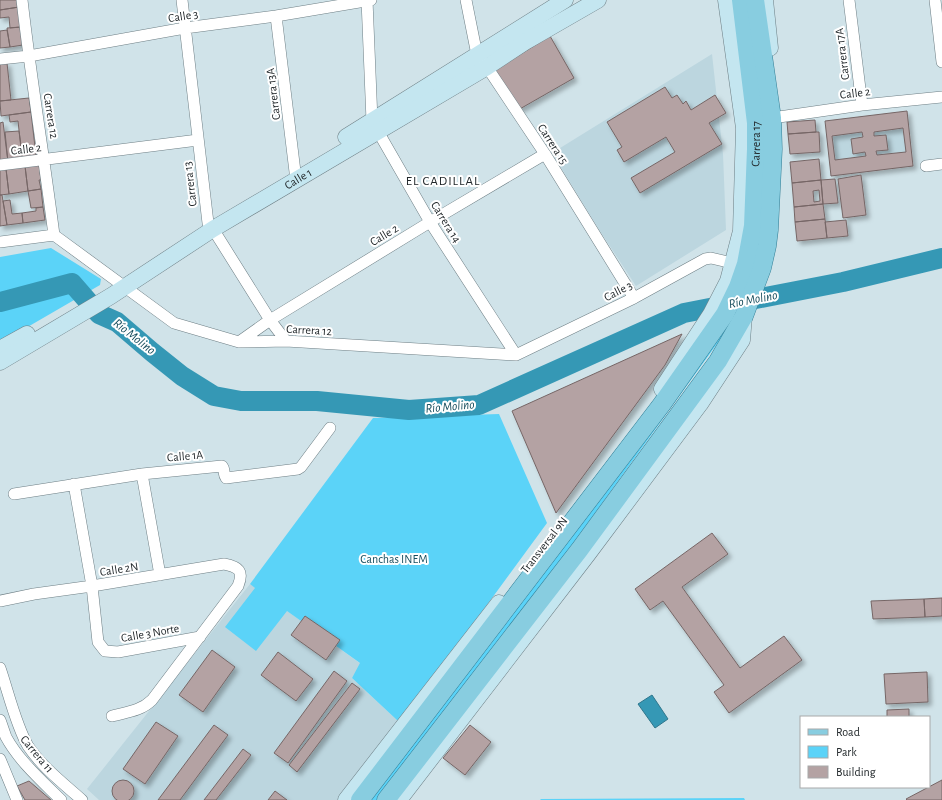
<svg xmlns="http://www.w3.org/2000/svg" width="942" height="800" viewBox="0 0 942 800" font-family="'Alegreya Sans',sans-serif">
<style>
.built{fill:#bcd6df}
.green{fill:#5bd3f8}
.water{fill:#3598b5;stroke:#2f768c}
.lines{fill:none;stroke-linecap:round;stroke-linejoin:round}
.river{stroke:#3598b5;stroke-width:20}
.building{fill:#b4a2a3;stroke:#766666;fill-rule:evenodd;filter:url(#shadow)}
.minor-casing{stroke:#6e7f85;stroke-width:12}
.secondary-casing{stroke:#6e7f85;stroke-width:17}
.primary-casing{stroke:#317d94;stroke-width:19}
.minor{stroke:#fff;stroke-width:11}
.secondary{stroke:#c4e6f0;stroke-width:16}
.primary{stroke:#88cde0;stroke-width:18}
.labels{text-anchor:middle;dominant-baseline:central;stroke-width:4;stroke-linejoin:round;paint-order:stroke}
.street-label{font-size:12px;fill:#22282b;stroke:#fff}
.park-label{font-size:12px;fill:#194f5f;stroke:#fff}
.neighbourhood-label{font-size:13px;letter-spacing:1px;fill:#22282b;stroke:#fff}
.water-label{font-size:13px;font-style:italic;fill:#114959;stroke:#fff}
</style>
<defs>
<filter id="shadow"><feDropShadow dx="3.5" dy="3.5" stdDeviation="2" flood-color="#0004"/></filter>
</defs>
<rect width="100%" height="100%" fill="#d0e3e9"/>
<path class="built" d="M712,54l11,100 3,76 -90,56 -36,-55 -48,-78z
M907,111l6,55 -82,10 -6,-55z
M250,584l111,80 -9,14 46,43 -60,79h-239l-12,-11z"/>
<path class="green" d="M51,248l50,31 -1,6 -100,58v-86z
M726,320l6,3 -194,269 -157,208h-10c121,-158 238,-319 355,-480z
M499,414l48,109 -126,172 -23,26 -46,-43 8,-15 -73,-52 -31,40 -31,-24 30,-39 -5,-4 123,-166z
M744,798l1,2h-205l1,-1z"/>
<path class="water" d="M652,695l16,24 -13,9 -17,-24z"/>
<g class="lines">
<path class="river" d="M0,302l72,-19 27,31 18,8 35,30 30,24 32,20 27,5h76l92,9 70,-5 205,-92 159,-31 99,-24"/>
</g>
<path class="building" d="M0,0h18l1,7 -19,3z
M19,7l2,20 -11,1 -1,-11 -9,1v-8z
M21,27l2,18 -13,2 -3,-19z
M7,30l3,17 -10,1v-17z
M550,36l24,42 -56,32 -25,-39z
M7,63l4,37 -11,1v-37z
M665,87l7,11 5,-3 6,9 3,-3 5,9 24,-15 11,18 -17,10 13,21 -82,49 -9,-15 44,-26 -9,-15 -42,25 -7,-12 5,-3 -15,-25z
M29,98l2,14 -30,4 -1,-15z
M907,111l6,55 -82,10 -6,-55zM903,128l3,24 -29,3 -1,-4 12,-1 -2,-15 -12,1v-4zM862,132l1,5 -12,2 2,15 12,-2 1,4 -31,4 -3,-24z
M31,112l5,44 -14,2 -4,-37 -8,1 -1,-7z
M815,120l1,12 -28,2 -1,-12z
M3,122l5,40 -8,1v-40z
M19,131l4,29 -15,2 -3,-30z
M816,132h3l1,20 -30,2 -2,-20z
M819,159l2,21 -29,3 -2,-21z
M39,164l2,16h-2l2,9 -13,2 -3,-25z
M25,166l3,25 -19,3 -3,-25z
M6,169l3,25 -9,1v-25z
M861,175l5,40 -23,3 -5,-39z
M835,179l3,24 -15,1 -2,-24z
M821,180l2,24 -29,3 -2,-24zM819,190l1,11 -6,1 -1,-11z
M41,189l2,18 -12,1 -3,-17z
M0,195h2l5,30 -7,1z
M10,200l2,14 10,-1 1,10 -16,2 -4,-24z
M823,204l2,15 -30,3 -1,-15z
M43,207l2,13 -22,3 -1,-10 14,-2v-3z
M825,219l2,19 -30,3 -2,-19z
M846,220l2,16 -21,2 -2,-16z
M682,334l-17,31 -109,148 -44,-102z
M712,533l16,21 -46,33 58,81 44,-32 18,24 -73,53 -15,-21 10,-7 -61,-84 -13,9 -15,-21z
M942,598v18l-17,1 -1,-18z
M924,599l1,18 -52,2 -2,-18z
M305,616l35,24 -14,20 -35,-25z
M212,650l23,17 -32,45 -24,-17z
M278,652l35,27 -17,22 -35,-26z
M334,671l13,10 -59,82 -14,-10z
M927,672l1,30 -42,2 -2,-30z
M352,683l8,6 -63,83 -8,-7z
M909,709v8h-22v-7z
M156,722l22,14 -33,48 -22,-15z
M214,725l14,10 -48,65h-22z
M470,725l21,17 -26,33 -22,-17z
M243,749l8,6 -35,45h-12z
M942,780v20h-35l-1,-1z
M112 791a11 11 0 1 1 22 0a11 11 0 1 1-22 0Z
M29,781l22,19h-26l-8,-14z
M275,791l12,9h-19z"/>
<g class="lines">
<g class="minor-casing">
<path id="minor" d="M22,0c9,79 22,157 32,235
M182,0l26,223 5,6 57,91 16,21
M367,0l5,121 58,101 86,133
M466,0l11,55 10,12 58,87 89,144
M849,0l13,105
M935,0l7,62
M276,16l20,164
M0,59l29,-3 156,-28 91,-12 95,-16
M772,118l90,-13 80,-8
M0,165l198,-25
M926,166l16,-2
M0,242l54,-7 120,88 65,19 47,-1 230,14 118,-57 71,-39 6,-1 21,5
M239,342l31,-22 160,-98 115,-68
M142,474l18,101
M74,484l18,102 6,56 7,9 13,1 82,-15
M14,494l128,-20 80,-8c3,3 1,8 4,12l72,-9 3,-2 29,-39
M0,601l34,-7 58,-8 132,-22c15,3 20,7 14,22l-86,114c-11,11 -25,12 -40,16
M0,668c8,23 16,58 28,78 14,21 35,37 54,54
M0,720c2,5 4,12 6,17 13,24 36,44 55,63
M0,759l17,41"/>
</g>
<g class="secondary-casing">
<g id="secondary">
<path d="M765,0l5,48"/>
<path d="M346,137l219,-137"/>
<path d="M0,349l27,-15"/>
<path id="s1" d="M0,362l111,-66 102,-67 274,-162 38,-25 73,-42"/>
<path d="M662,389l49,-75 17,-33 13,-50 3,-103 -18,-128"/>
<path d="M346,800l153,-197"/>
<path d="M399,800l189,-246 112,-150 42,-64 2,-24"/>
</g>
</g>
<g class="primary-casing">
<g id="primary">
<path id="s2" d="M360,800l302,-396 63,-90 13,-27 8,-23 7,-38 3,-77v-26l-15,-123"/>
<path d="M386,800l194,-251 138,-188 26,-45 18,-48 5,-22 2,-16 4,-81 -1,-31 -17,-118"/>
</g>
</g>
<use href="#minor" class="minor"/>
<use href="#secondary" class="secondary"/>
<use href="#primary" class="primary"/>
</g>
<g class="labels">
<g class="street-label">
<text transform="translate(183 16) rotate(-9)">Calle 3</text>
<text transform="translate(842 54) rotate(-97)">Carrera 17A</text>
<text transform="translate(855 93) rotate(-7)">Calle 2</text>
<text transform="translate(273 94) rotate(-97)">Carrera 13A</text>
<text transform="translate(51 116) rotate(81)">Carrera 12</text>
<text transform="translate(553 144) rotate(57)">Carrera 15</text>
<text stroke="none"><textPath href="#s2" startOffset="783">Carrera 17</textPath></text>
<text transform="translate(26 149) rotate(-7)">Calle 2</text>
<text stroke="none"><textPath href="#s1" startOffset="350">Calle 1</textPath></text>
<text transform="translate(190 184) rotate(-97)">Carrera 13</text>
<text transform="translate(446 222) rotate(58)">Carrera 14</text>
<text transform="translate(384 235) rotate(-31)">Calle 2</text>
<text transform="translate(618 291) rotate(-27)">Calle 3</text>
<text transform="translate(309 330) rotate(3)">Carrera 12</text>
<text transform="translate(185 456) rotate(-5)">Calle 1A</text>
<text transform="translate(544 545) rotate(-52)">Transversal 9N</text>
<text transform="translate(119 569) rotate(-9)">Calle 2N</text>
<text transform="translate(150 633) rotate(-10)">Calle 3 Norte</text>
<text transform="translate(37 754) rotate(50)">Carrera 11</text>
</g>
<g class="park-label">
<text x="394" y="559">Canchas INEM</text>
</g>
<g class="neighbourhood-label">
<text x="443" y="181">EL CADILLAL</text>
</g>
<g class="water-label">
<text transform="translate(753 300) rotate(-11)">Río Molino</text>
<text transform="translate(134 337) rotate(38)">Río Molino</text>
<text transform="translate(450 407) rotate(-5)">Río Molino</text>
</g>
</g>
<rect x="800" y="716" width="130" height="72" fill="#ffffff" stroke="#a7a9aa"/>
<rect x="808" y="729" width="20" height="6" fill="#88cde0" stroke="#a7a9aa"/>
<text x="836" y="736" font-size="12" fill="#22282b">Road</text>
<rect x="808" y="746" width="20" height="12" fill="#5bd3f8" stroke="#a7a9aa"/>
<text x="836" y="756" font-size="12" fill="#22282b">Park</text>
<rect x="808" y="766" width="20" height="12" fill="#b4a2a3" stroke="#a7a9aa"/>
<text x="836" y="776" font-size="12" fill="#22282b">Building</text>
</svg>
